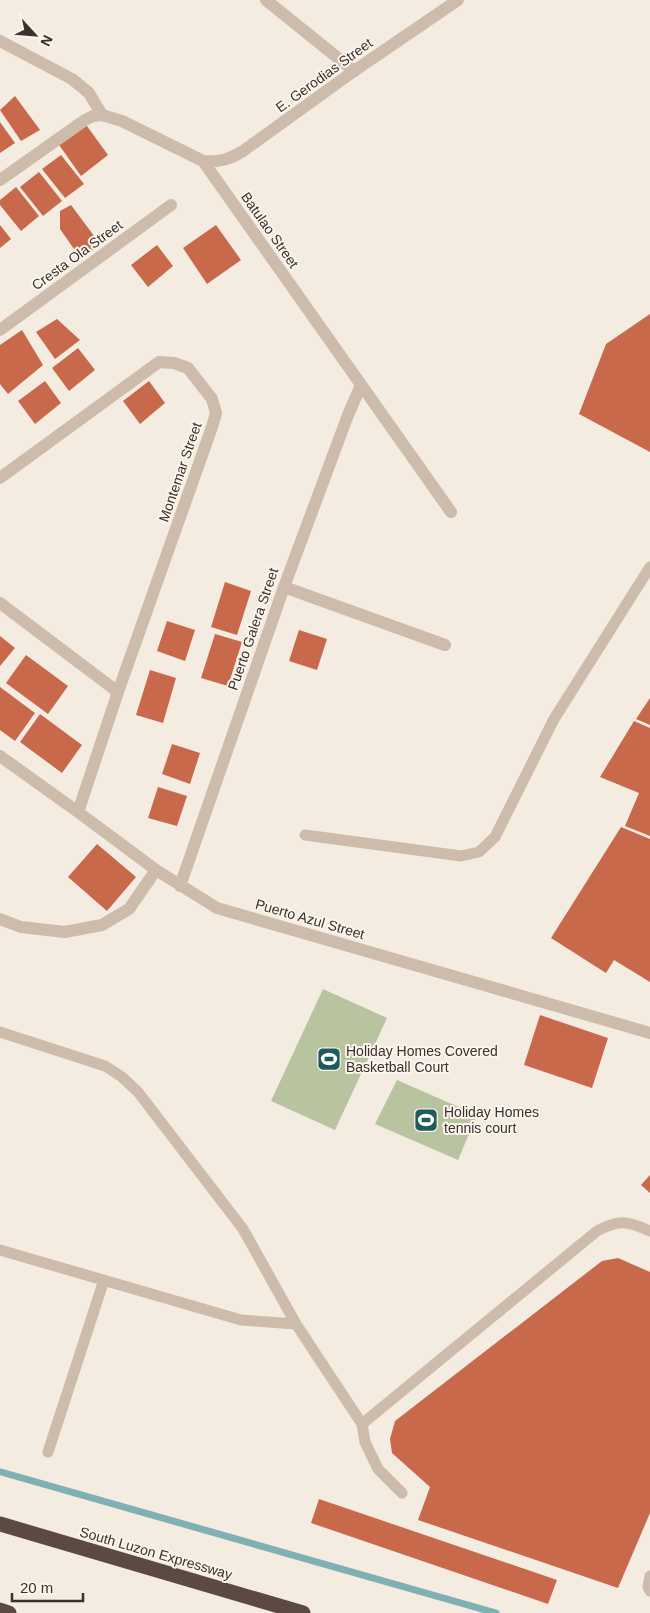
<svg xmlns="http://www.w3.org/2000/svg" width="650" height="1613" viewBox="0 0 650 1613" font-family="Arial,sans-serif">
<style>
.green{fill:#b8c4a0}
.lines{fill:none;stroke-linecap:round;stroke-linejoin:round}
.stream{stroke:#7fb0b2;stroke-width:7}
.building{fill:#c8694b}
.service{stroke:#cdbbac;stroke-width:11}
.minor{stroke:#cdbbac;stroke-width:12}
.tertiary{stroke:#cdbbac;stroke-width:12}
.motorway{stroke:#5c4a42;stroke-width:15}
.labels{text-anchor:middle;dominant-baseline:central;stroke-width:4;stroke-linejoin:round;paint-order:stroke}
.street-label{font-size:14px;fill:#3b302b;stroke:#fbf5ee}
.poi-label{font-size:14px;fill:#3b302b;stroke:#fbf5ee;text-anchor:start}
</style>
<rect width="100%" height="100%" fill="#f4ebe1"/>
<path class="green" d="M323,989l64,29 -52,112 -64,-29z
M397,1080l80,35 -19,45 -83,-36z"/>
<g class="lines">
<path class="stream" d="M1,1472l495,141"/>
</g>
<path class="building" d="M15,96l25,34 -19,11 -21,-31z
M0,122l15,21 -15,10z
M84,122l24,33 -27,21 -24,-34z
M61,155l23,29 -19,14 -23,-29z
M39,172l23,29 -19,15 -23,-29z
M16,187l23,29 -18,15 -21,-26v-5z
M71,205l29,39 -19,15 -21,-30v-18z
M0,225l11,14 -11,9z
M216,225l25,35 -34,24 -24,-36z
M157,245l16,21 -25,21 -17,-22z
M650,314v138l-71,-38 27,-70z
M57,319l23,21 -25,19 -19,-27z
M22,330l21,35 -35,29 -8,-10v-39z
M78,348l17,22 -26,21 -17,-23z
M45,381l16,22 -26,21 -17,-23z
M149,381l16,22 -25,21 -17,-23z
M225,582l26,9 -14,44 -26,-8z
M167,621l28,9 -10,31 -28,-10z
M299,630l28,9 -10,31 -28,-9z
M215,634l27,8 -14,44 -27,-8z
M0,636l15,12 -15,18z
M26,655l42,31 -20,28 -42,-31z
M150,670l26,8 -13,45 -27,-8z
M0,687l35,26 -20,28 -15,-11z
M650,698v27l-14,-6z
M40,714l42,31 -20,28 -42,-31z
M634,721l16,7v108l-25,-10 14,-33 -39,-16z
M172,744l28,9 -10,31 -28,-10z
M158,787l29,9 -10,30 -29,-8z
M621,827l29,12v143l-36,-22 -8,13 -55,-35z
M97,844l39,33 -29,34 -39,-34z
M540,1015l68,23 -16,50 -68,-23z
M650,1175v18l-9,-8z
M618,1258l32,14v241l-32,75 -200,-68 12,-33 -38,-34 -2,-14 5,-18 207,-160z
M319,1499l238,81 -9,24 -237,-81z"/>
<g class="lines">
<path class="service" d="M305,835l156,21 18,-4 16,-15 59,-118 96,-152
M0,1032l105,34 17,11 16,15 105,137 53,95 66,100
M0,1250l241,70 55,4
M48,1452l56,-172
M402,1493l-24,-24 -13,-27 -3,-18 235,-193c22,-12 30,-10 53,0
M650,1576l-2,11 2,4"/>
<path class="minor" d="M266,0l88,71
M0,41l72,38 17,14 13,22
M203,161l248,351
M0,330l171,-125
M0,478l159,-116 15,1 14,5 24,31 4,14 -4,14 -94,265 -40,120
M284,587l161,58
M0,603l118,89
M0,756l78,56 78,58 61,38 433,125
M180,886l104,-299 64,-172 13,-30
M0,919l21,8 44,5 37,-7 27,-16 27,-39"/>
<path class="tertiary" d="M0,180l85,-60 8,-4 9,-1 20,6 81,40c17,1 25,-1 40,-10l111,-80 104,-71"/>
<path class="motorway" d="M0,1524l303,89
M0,1610l9,3"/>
</g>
<defs>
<g id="stadium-square" transform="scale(1.25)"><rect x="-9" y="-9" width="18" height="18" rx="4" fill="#1f5a5e" stroke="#fbf5ee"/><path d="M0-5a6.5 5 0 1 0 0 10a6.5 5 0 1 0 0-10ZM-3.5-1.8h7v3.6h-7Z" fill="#fff"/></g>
</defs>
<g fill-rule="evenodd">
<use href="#stadium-square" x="329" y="1059"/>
<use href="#stadium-square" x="426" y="1120"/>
</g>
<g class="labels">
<g class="street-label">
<text transform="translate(324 75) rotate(-36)">E. Gerodias Street</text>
<text transform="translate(270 230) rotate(55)">Batulao Street</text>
<text transform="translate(77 255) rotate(-36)">Cresta Ola Street</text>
<text transform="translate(180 472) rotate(-71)">Montemar Street</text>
<text transform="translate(253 629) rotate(-71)">Puerto Galera Street</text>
<text transform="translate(310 919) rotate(16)">Puerto Azul Street</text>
<text transform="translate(156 1553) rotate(16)">South Luzon Expressway</text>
</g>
<g class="poi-label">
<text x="346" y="1051">Holiday Homes Covered<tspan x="346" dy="16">Basketball Court</tspan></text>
<text x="444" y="1112">Holiday Homes<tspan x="444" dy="16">tennis court</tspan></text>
</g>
</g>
<g transform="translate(35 35) rotate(116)" stroke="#fbf5ee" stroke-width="4" paint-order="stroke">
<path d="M0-4L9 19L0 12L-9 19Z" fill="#3b302b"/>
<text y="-8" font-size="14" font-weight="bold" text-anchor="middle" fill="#3b302b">N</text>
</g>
<path d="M12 1593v8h71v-8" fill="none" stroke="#3b302b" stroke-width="2.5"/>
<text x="20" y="1593" font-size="15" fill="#3b302b" stroke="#fbf5ee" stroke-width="4" paint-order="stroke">20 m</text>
</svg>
